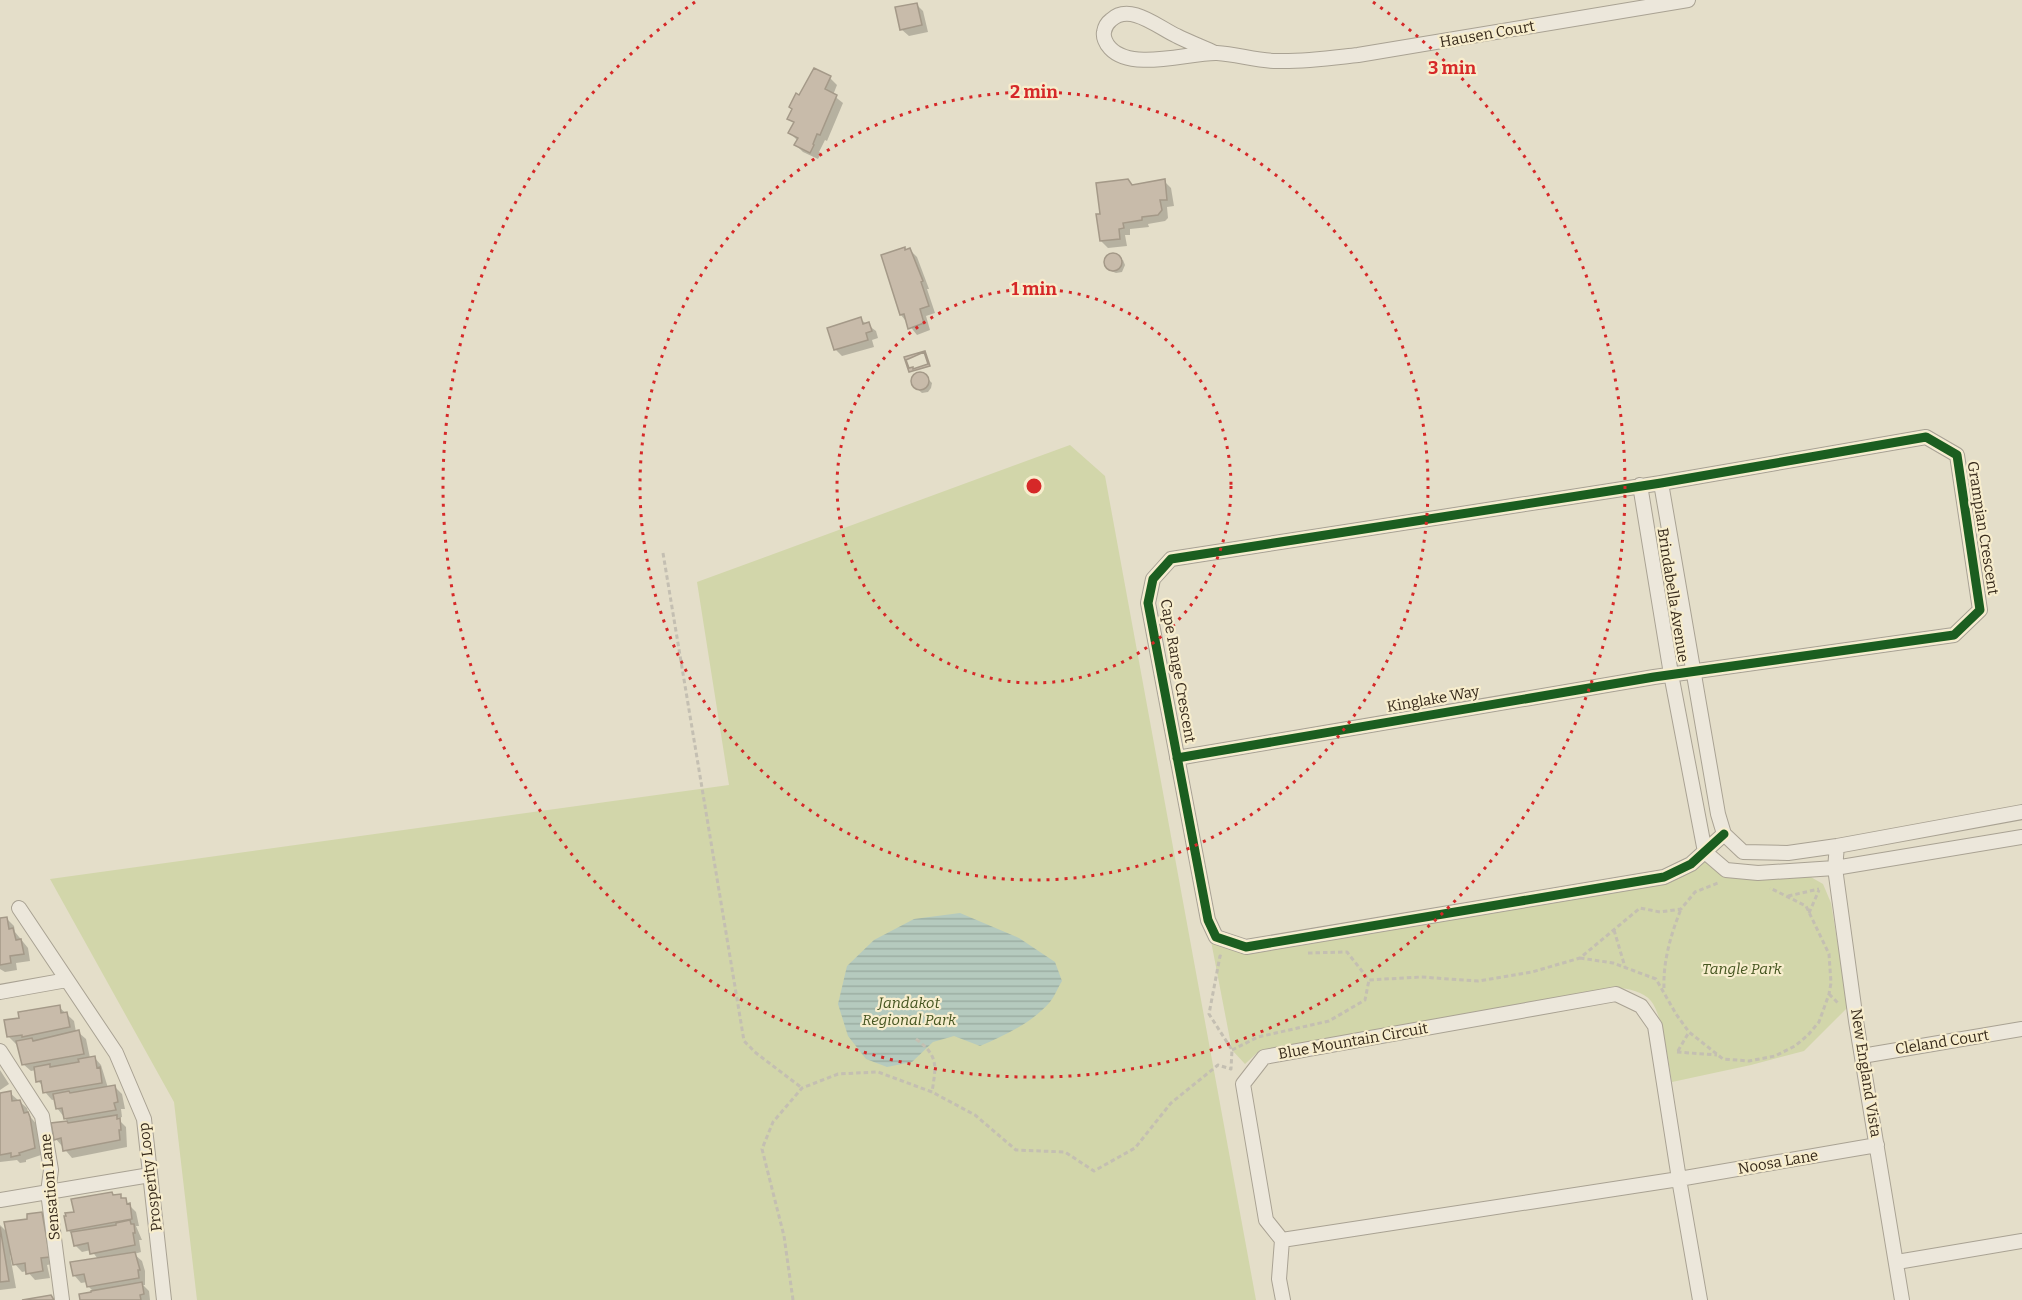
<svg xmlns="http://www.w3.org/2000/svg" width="2022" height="1300" viewBox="0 0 2022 1300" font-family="Bitter,serif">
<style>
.park{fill:#d2d6aa}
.water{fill:url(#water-rules)}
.shadow{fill:#0003}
.building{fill:#c8bbaa;stroke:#a49988;stroke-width:1.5;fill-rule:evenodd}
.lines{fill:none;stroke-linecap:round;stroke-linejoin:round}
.minor-casing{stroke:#a9a293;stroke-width:16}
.path{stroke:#c4bfb2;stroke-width:3;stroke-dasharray:4.5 3;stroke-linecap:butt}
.minor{stroke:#ece7db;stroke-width:14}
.cycleway-casing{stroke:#f7edcd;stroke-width:13}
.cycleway{stroke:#1b5e20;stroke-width:9}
.ring{fill:none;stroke:#d62828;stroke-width:3;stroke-dasharray:3 6}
.labels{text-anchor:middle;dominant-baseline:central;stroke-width:4.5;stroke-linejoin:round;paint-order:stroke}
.street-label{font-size:15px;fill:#372a1b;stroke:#f7edcd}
.park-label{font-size:15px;font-style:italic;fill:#455520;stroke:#f7edcd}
.centre{fill:#d62828;stroke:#f7edcd;stroke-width:3}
.ring-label{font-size:18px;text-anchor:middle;font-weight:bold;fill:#d62828;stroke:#f7edcd;stroke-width:4.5;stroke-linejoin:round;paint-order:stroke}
</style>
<defs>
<pattern id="water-rules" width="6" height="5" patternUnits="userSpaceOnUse" patternTransform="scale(1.5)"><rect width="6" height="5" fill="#b5cabe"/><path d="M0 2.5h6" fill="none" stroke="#9caea3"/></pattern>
</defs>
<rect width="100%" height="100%" fill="#e4dec9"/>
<path class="park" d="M1070,445l35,31 151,824h-1059l-23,-198 -124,-223 679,-94 -32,-203z
M1705,858l19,17 85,1 14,8 8,19 17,104 -44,44 -53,14 -79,17c-4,-21 -9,-66 -21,-81 -7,-9 -23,-13 -34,-13l-357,62 -15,14 -13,-14 -21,-109 35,10 421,-70z"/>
<path class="water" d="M960,913l59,25 36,24 7,19c-4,6 -7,15 -12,21 -17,20 -46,34 -70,44l-26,-10 -21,6 -21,20 -25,5 -21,-8 -18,-23 -10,-32 9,-38 27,-26 40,-21z"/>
<path class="shadow" d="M916,4l7,7 5,21 -19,4 -8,-7z
M830,78l7,7 -4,10 10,8 -16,38 -2,-1 -6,12 2,1 -3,6 -15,-7 -7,-7 2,-4 -8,-8 5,-9 -6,-5 11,-22z
M1164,181l7,7 3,18 -7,1 1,11 -3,3 -17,3 1,3 -19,2v6h-5l2,11 -19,2 -7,-7 1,-26 31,-29z
M910,250l7,7 12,32h-2l8,24 -9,3 4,14 -13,5 -16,-20 5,-64z
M1112,254l11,6 2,5 -3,7 -6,1 -5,-2 -6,-8 3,-7z
M860,319l16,12 2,7 -6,2 2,7 -32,9 -7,-7z
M923,374l9,9 -1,5 -3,4 -6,1 -8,-7 -1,-8 3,-3z
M6,918l8,8 1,6 13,16 2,13 -14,2 1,7 -12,2 -5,-3v-49z
M59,1007l15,14 2,11h2l8,7 4,19 4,-1 7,8 7,23 7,-1 7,7 3,15h-4l1,8 -5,1 9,9 1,20 -55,11 -16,-19 -3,-15 15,-2 -11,-14 -1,-9 -4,1 -7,-8 -1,-5 -6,-6 -2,-11 -5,1 -8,-7 -5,-20h-2l-7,-7z
M0,1070l9,14 -9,6z
M10,1093l17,15 2,7 8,10 4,30 -15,5v2l-6,1 -3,-3 -17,2v-67z
M120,1196l16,16 3,14h-3l6,14h-3l2,12 -7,2 8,7 3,10v14h-2l6,6 1,9h-69l14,-7 -7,-7 -1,-4 -6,1 -7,-8 24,-16 -7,-9 -9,2 -7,-7 -2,-10 -5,-5 7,-17z
M42,1214l7,7 8,42 -10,2 3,13 -15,2 -8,-9 -5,1 -7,-8 -2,-10 -3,1 6,33 -16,2v-65l8,8z"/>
<path class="building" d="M917,3l5,22 -22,5 -5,-23z
M814,68l17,8 -6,13 12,6 -17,40 -3,-1 -4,10 1,1 -4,8 -16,-8 4,-7 -10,-5 6,-11 -7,-3 5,-10 -3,-2 7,-14 3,2z
M1128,179l4,6 33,-6 2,21h-7l2,10 -4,5 -16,2v3l-19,3 1,5 -5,1 1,10 -20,2 -4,-27h4l-4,-31z
M905,247v3l5,-2 13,33 -2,1 8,24 -9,3 4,14 -16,6 -4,-15 -4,1 -19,-60z
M1104 262a9 9 0 1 1 18 0a9 9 0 1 1-18 0Z
M861,317l2,7 6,-2 3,9 -6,2 2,7 -34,10 -7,-22z
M925,351l5,15 -21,6 -5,-15zM924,352l4,12 -15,5v-2l-4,1 -3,-8z
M911 381a9 9 0 1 1 18 0a9 9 0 1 1-18 0Z
M7,917l2,12 4,-1 3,12 5,-1 3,15 -14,2 1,7 -11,2v-47z
M60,1005l1,8 6,-1 3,15 -48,10v-2l-15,2 -3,-17 15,-2 -1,-6z
M79,1030l5,24 -62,11 -6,-24 16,-3 1,3z
M95,1056l2,12 3,-1 2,16 -59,10 -2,-12 -5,1 -2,-15 16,-3v3l29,-5 -1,-3z
M115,1085l3,17 -4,1 2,7 -52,9 -2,-11 -6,1 -3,-15 16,-3 1,2z
M11,1091l1,10 8,-1 4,13 4,-1 2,5 5,31 -16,5 1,2 -9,2v-4l-11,2v-62z
M117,1115v4l3,-1 1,12h-2l1,10 -57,11 -2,-13 -7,2 -3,-17 16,-2 1,2z
M112,1192l1,3 8,-1v4h5l1,6 3,-1 2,16 -65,12 -3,-15h2l-1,-3 9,-1 -3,-13z
M42,1212l8,45 -9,1 2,13 -17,3 -1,-11 -12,2 -9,-43 23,-3v-5z
M130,1220l1,4h3l1,9h-2l2,12 -45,9 -2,-11 -14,3 -3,-14 45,-7v-2z
M0,1227l9,54 -9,1z
M135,1252l5,18h-2l1,8 -52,9 -3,-13 -11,2 -3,-14z
M142,1282l2,12 -4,1 1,5h-61l-1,-6 12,-2v-1z
M51,1295l3,5h-32z"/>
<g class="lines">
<g class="minor-casing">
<path id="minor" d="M1215,53c-13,-6 -26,-11 -38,-17 -18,-8 -47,-34 -66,-16 -4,3 -6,6 -7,12 -1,5 2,12 6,16 22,24 80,4 107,5 20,1 39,8 59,8 28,1 55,-3 82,-6l330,-55
M1661,483l57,331 6,20 19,18 45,1 49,-7 185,-34
M1640,485l31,189 34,178 21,18 32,3 77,-5 187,-31
M1177,758l477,-81 300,-42 26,-25 -23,-155 -31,-18 -265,46 -490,76 -18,20 -5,24 60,317 8,17 30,10 418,-70 27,-13 33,-30
M1837,846l-2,22 21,153 46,279
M19,908l97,145 28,66 20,181
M0,992l67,-12
M0,1051l42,65 9,54 -3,22 14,108
M1862,1056l160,-27
M0,1200l150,-25
M1282,1240l-3,39 4,21
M1897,1262l125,-21
M1700,1300l-21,-121 -24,-153 -14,-20 -25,-12 -352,63 -21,27 23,136 16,20 397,-61 198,-34"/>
</g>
<path class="path" d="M663,553l81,488 12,12 46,35
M1788,896l31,-7
M1809,913l10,-23
M1614,930l11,37
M1308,953l39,-1 22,28 52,-3 57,4 54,-9 48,-14 60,-50 20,4 21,-3 14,-17 23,-9
M1580,958l33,5 43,16 20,35 13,18 34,27 26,2 26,-5 20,-10 13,-11 11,-13 10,-28 2,-11 -2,-29 -23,-48 -36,-18
M1664,988c-1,-27 7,-54 17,-79
M1829,994l9,9
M916,1039c23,17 20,27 16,53
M1232,1050l26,-13 71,-16 36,-21 4,-20
M1678,1051l11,-19
M1677,1052l40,3
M793,1300l-9,-64 -22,-87 11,-27 29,-34 36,-14 40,-2 54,20 43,23 41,35 49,2 29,19 41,-23 36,-45 47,-38 13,4 1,-19 -23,-36 11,-58 4,1"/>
<use href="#minor" class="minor"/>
<g class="cycleway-casing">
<path id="cycleway" d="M1177,758l477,-81 300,-42 26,-25 -23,-155 -31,-18 -265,46 -490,76 -18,20 -5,24 60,317 8,17 30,10 418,-70 27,-13 33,-30"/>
</g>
<use href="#cycleway" class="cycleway"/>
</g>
<g class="ring">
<circle cx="1034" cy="486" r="197"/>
<circle cx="1034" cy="486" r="394"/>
<path d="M1373 2A591 591 0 1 1 695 2"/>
</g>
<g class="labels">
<g class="street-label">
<text transform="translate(1487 34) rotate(-10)">Hausen Court</text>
<text transform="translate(1983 528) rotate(81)">Grampian Crescent</text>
<text transform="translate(1673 595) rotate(81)">Brindabella Avenue</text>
<text transform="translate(1178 671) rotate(80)">Cape Range Crescent</text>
<text transform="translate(1433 699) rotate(-10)">Kinglake Way</text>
<text transform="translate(1353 1041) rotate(-10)">Blue Mountain Circuit</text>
<text transform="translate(1942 1042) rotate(-9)">Cleland Court</text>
<text transform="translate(1866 1073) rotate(81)">New England Vista</text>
<text transform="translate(1778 1162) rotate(-10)">Noosa Lane</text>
<text transform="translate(150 1177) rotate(-97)">Prosperity Loop</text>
<text transform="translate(50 1187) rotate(-95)">Sensation Lane</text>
</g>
<g class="park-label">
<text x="1742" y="969">Tangle Park</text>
<text x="909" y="1003">Jandakot<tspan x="909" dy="17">Regional Park</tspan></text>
</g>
</g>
<circle cx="1034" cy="486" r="9" class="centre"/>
<g class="ring-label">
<text x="1452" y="74">3 min</text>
<text x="1034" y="98">2 min</text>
<text x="1034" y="295">1 min</text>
</g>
</svg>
